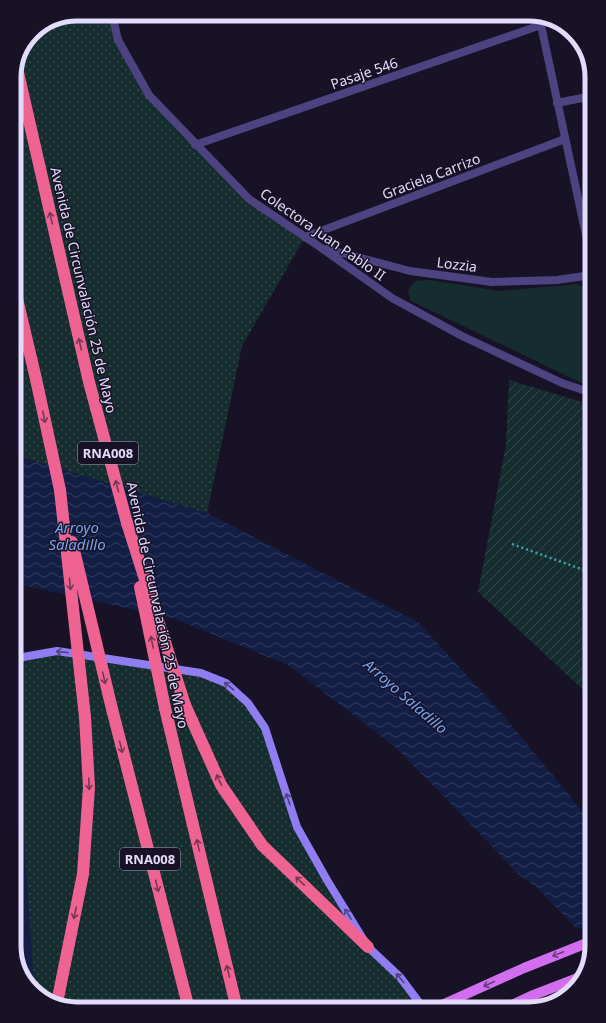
<svg xmlns="http://www.w3.org/2000/svg" width="606" height="1023" viewBox="0 0 606 1023" font-family="'Noto Sans',sans-serif">
<style>
.grass{fill:url(#grass-dots)}
.forest{fill:url(#forest-firs)}
.park{fill:#162d2f}
.garden{fill:url(#garden-furrows)}
.water{fill:url(#water-waves)}
.pier{fill:#181226}
.lines{fill:none;stroke-linecap:round;stroke-linejoin:round}
.canal{stroke:#121e44;stroke-width:17}
.path{stroke:#3da4ad;stroke-width:2.5;stroke-dasharray:2 3;stroke-linecap:butt}
.minor{stroke:#4d4380;stroke-width:8}
.secondary{stroke:#907df1;stroke-width:8}
.primary{stroke:#d16eef;stroke-width:10}
.motorway{stroke:#ee6392;stroke-width:12}
.motorway-bridge{stroke:#ee6392;stroke-width:12}
.oneway{stroke:#783657}
.oneway2{stroke:#4e4281}
.oneway3{stroke:#6b3b80}
.labels{text-anchor:middle;dominant-baseline:central;stroke-width:3;stroke-linejoin:round;paint-order:stroke}
.shield{fill:#181226;stroke:#a69fbb;stroke-width:1}
.shield-label{font-size:13px;font-weight:bold;fill:#e3dbfb}
.street-label{font-size:14px;fill:#e3dbfb;stroke:#181226}
.water-label{font-size:15px;font-style:italic;fill:#74a5f0;stroke:#181226}
.rim{fill:none;stroke:#e3dbfb;stroke-width:5}
</style>
<defs>
<pattern id="grass-dots" width="8" height="8" patternUnits="userSpaceOnUse"><rect width="8" height="8" fill="#162d2f"/><path d="M2 2h.1M6 6h.1" fill="none" stroke="#384b4e" stroke-width="1.8" stroke-linecap="round"/></pattern>
<pattern id="forest-firs" width="22" height="20" patternUnits="userSpaceOnUse"><rect width="22" height="20" fill="#162d2f"/><path d="M5 1l3.5 6h-7zM16 11l3.5 6h-7z" fill="#384b4e"/></pattern>
<pattern id="garden-furrows" width="10" height="10" patternUnits="userSpaceOnUse"><rect width="10" height="10" fill="#162d2f"/><path d="M-1 1l2-2M0 10L10 0M9 11l2-2" fill="none" stroke="#384b4e"/></pattern>
<pattern id="water-waves" width="16" height="10" patternUnits="userSpaceOnUse"><rect width="16" height="10" fill="#121e44"/><path d="M0 5q4-4 8 0t8 0" fill="none" stroke="#343e60"/></pattern>
</defs>
<rect width="100%" height="100%" fill="#181226"/>
<path class="grass" d="M77,14h35l6,27 31,54 100,104 56,38 -63,109 -35,167 -193,-58v-382l19,-41z
M57,651l144,22 25,10 39,45 32,99 71,120 56,62h-351l-31,-11 -22,-25 -6,-27v-285z"/>
<path class="forest" d="M14,618l9,17 -9,7z"/>
<path class="park" d="M429,280l71,11 78,-7c8,5 12,10 14,20v84l-181,-87 -3,-11 7,-9z"/>
<path class="garden" d="M509,380l83,25v293l-114,-106 28,-147z"/>
<path class="water" d="M14,455l193,58 211,109 84,92 90,109v115l-14,-8 -42,-43 -18,-13 -54,-57 -70,-71 -106,-81 -113,-46 -161,-36z"/>
<path class="pier" d="M592,924v16l-17,-10z"/>
<g class="lines">
<path class="canal" d="M14,814l11,165"/>
<path class="path" d="M512,544l80,29"/>
<path class="minor" d="M112,14l6,26 31,55 100,104 71,48 72,51 70,38 100,47 30,10
M539,16l53,247
M557,103l35,-7
M195,145l346,-120
M305,237l260,-98
M327,249l83,22 82,11 65,-2 35,-5"/>
<path class="secondary" d="M14,661l9,-4 34,-6 144,22 25,10 22,20 17,25 32,99 30,53 41,67 32,30 24,32"/>
<path class="primary" d="M433,1009l91,-41 68,-27
M503,1009l28,-13 52,-20"/>
<path class="motorway" d="M17,68l72,314 38,141
M14,286l22,93 24,111
M185,705l36,80 41,60 106,102
M165,708l72,301
M112,709l77,300
M57,1003l26,-129 6,-87 -4,-70"/>
<path class="motorway-bridge" d="M60,490l25,227
M127,523l58,182
M72,542l40,167
M140,587l25,121"/>
</g>
<defs><path id="oneway-shaft" d="M-6 0H5M1.5-3L5.5 0L1.5 3" fill="none" stroke-width="1.6" stroke-linecap="round" stroke-linejoin="round"/></defs>
<g class="oneway">
<use href="#oneway-shaft" transform="translate(51 218) rotate(-103)"/>
<use href="#oneway-shaft" transform="translate(80 344) rotate(-103)"/>
<use href="#oneway-shaft" transform="translate(44 417) rotate(78)"/>
<use href="#oneway-shaft" transform="translate(117 486) rotate(-105)"/>
<use href="#oneway-shaft" transform="translate(70 584) rotate(84)"/>
<use href="#oneway-shaft" transform="translate(152 642) rotate(-102)"/>
<use href="#oneway-shaft" transform="translate(104 678) rotate(77)"/>
<use href="#oneway-shaft" transform="translate(121 747) rotate(76)"/>
<use href="#oneway-shaft" transform="translate(219 780) rotate(-116)"/>
<use href="#oneway-shaft" transform="translate(89 784) rotate(88)"/>
<use href="#oneway-shaft" transform="translate(198 845) rotate(-103)"/>
<use href="#oneway-shaft" transform="translate(300 881) rotate(-136)"/>
<use href="#oneway-shaft" transform="translate(157 886) rotate(76)"/>
<use href="#oneway-shaft" transform="translate(75 913) rotate(102)"/>
<use href="#oneway-shaft" transform="translate(228 971) rotate(-103)"/>
</g>
<g class="oneway2">
<use href="#oneway-shaft" transform="translate(62 652) rotate(-174)"/>
<use href="#oneway-shaft" transform="translate(229 686) rotate(-141)"/>
<use href="#oneway-shaft" transform="translate(288 799) rotate(-108)"/>
<use href="#oneway-shaft" transform="translate(348 914) rotate(-122)"/>
<use href="#oneway-shaft" transform="translate(400 978) rotate(-131)"/>
</g>
<g class="oneway3">
<use href="#oneway-shaft" transform="translate(558 954) rotate(158)"/>
<use href="#oneway-shaft" transform="translate(489 984) rotate(156)"/>
</g>
<g class="labels">
<g class="shield">
<rect x="78" y="442" width="60" height="22" rx="3"/>
<rect x="120" y="848" width="60" height="22" rx="3"/>
</g>
<g class="shield-label">
<text x="108" y="453">RNA008</text>
<text x="150" y="859">RNA008</text>
</g>
<g class="street-label">
<text transform="translate(364 73) rotate(-19)">Pasaje 546</text>
<text transform="translate(431 176) rotate(-21)">Graciela Carrizo</text>
<text transform="translate(323 234) rotate(35)">Colectora Juan Pablo II</text>
<text transform="translate(457 264) rotate(7)">Lozzia</text>
<text transform="translate(84 290) rotate(77)">Avenida de Circunvalación 25 de Mayo</text>
<text transform="translate(158 605) rotate(78)">Avenida de Circunvalación 25 de Mayo</text>
</g>
<g class="water-label">
<text x="77" y="527">Arroyo<tspan x="77" dy="17">Saladillo</tspan></text>
<text transform="translate(406 696) rotate(41)">Arroyo Saladillo</text>
</g>
</g>
<path d="M0 0H606V1023H0ZM77 21H529A56 56 0 0 1 585 77V946A56 56 0 0 1 529 1002H77A56 56 0 0 1 21 946V77A56 56 0 0 1 77 21Z" fill="#181226" fill-rule="evenodd"/>
<path class="rim" d="M77 21H529A56 56 0 0 1 585 77V946A56 56 0 0 1 529 1002H77A56 56 0 0 1 21 946V77A56 56 0 0 1 77 21Z"/>
</svg>
